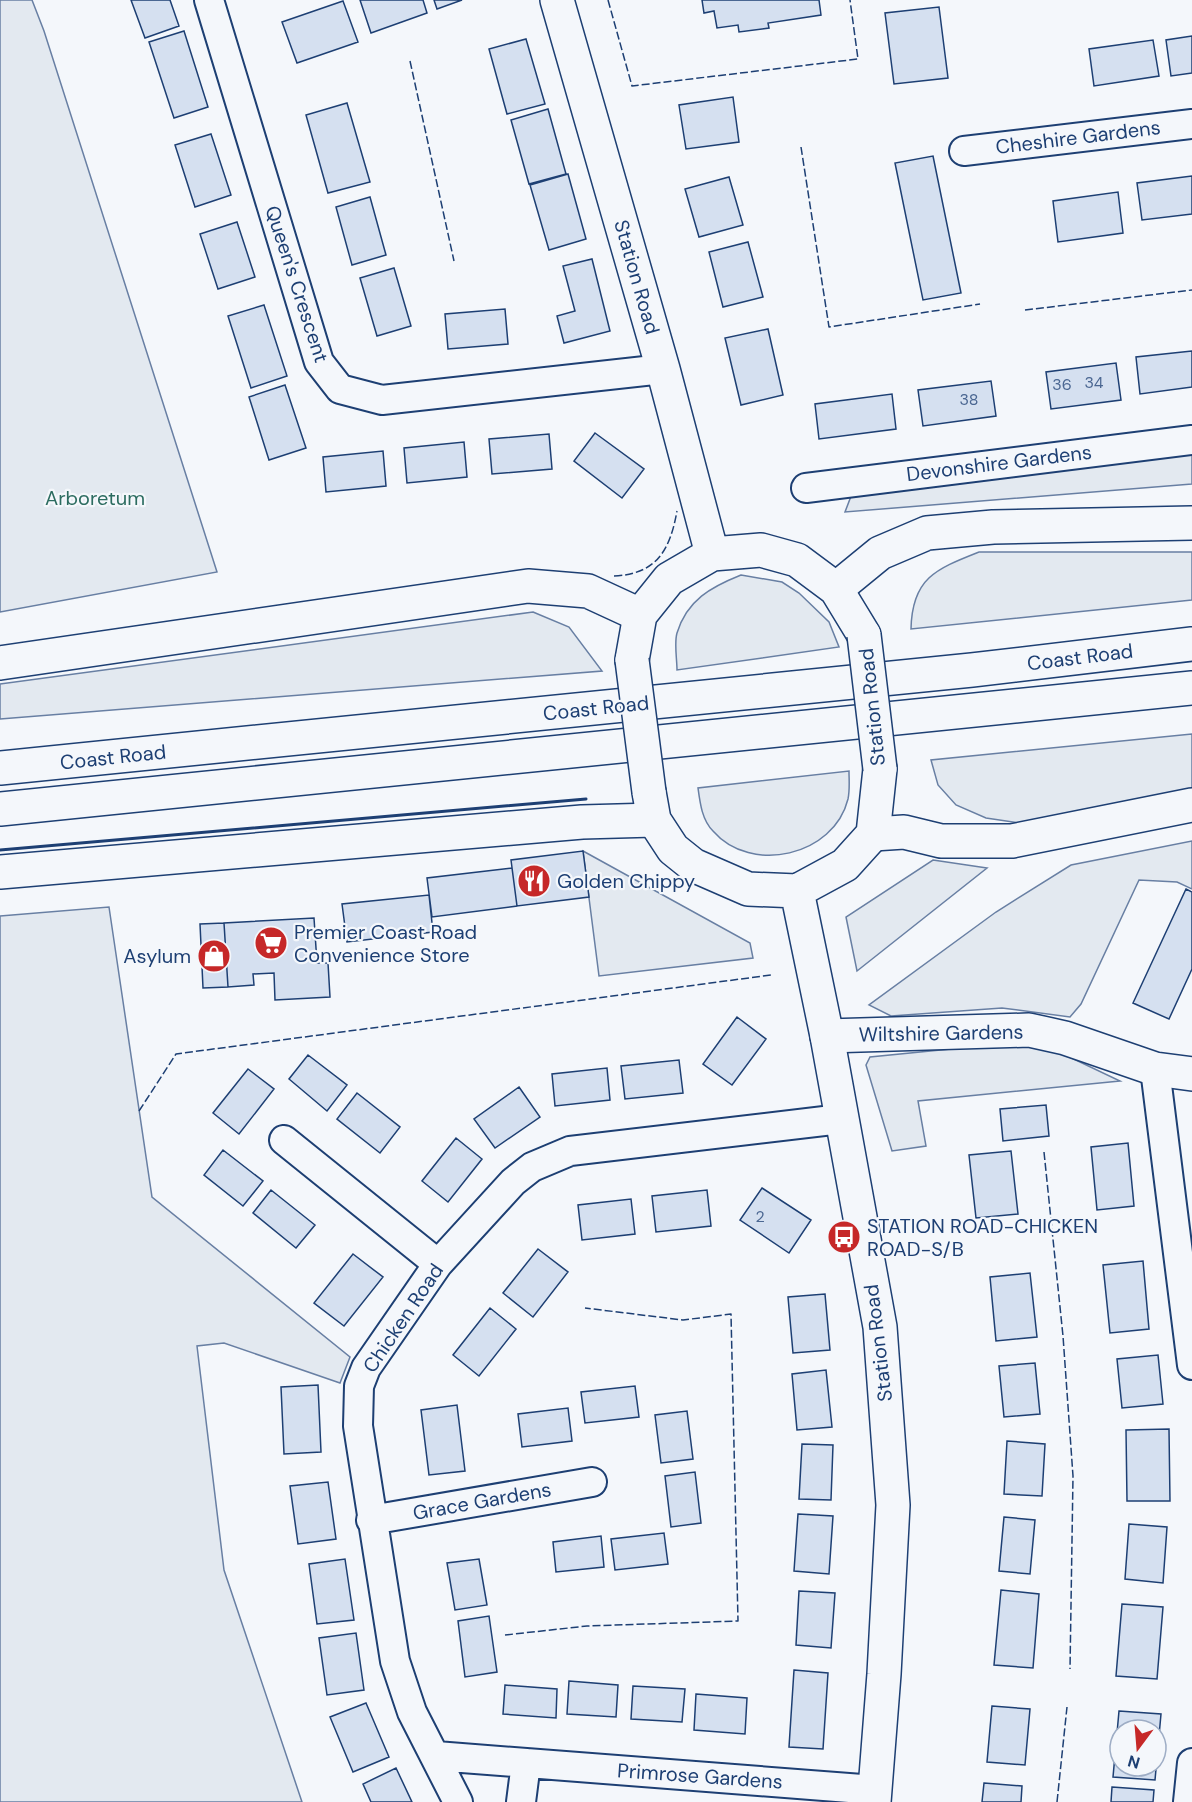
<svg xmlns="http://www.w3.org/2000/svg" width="1192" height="1802" viewBox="0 0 1192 1802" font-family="'DM Sans',sans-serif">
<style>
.green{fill:#e3e9f0;stroke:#687fa3;stroke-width:1.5}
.building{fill:#d5e0f0;stroke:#1d3f73;stroke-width:1.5;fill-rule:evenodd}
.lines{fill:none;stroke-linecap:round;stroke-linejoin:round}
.street-casing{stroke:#1d3f73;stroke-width:32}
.secondary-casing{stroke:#1d3f73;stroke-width:36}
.primary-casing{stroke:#1d3f73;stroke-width:36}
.highway-casing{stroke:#1d3f73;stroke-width:36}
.street{stroke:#f4f7fb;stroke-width:28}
.secondary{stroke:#f4f7fb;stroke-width:33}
.primary{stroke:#f4f7fb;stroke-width:33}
.highway{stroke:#f4f7fb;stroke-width:33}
.primary-bridge-casing{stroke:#1d3f73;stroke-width:36;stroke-linecap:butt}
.primary-bridge{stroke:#f4f7fb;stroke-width:33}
.fence{stroke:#1d3f73;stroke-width:1.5;stroke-dasharray:8 3;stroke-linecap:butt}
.wall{stroke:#1d3f73;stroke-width:3}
.labels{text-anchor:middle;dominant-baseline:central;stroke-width:4.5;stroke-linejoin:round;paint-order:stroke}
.number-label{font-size:16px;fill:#4b6792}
.street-label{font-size:20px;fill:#1d3f73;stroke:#f4f7fb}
.park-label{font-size:20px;fill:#2c6c60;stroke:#f4f7fb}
.poi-label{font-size:20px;fill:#1d3f73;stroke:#f4f7fb;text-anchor:start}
</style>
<rect width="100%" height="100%" fill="#f4f7fb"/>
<path class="green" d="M0,0h32l12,31 173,541 -217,40z
M1192,452v32l-347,28 8,-21z
M979,552h213v48l-281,29c1,-51 25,-60 68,-77z
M741,575l41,7 17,11 30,29 10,25 -162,23c0,-11 -3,-27 0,-37 10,-33 34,-46 64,-58z
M533,612l36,15 33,44 -602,48v-35z
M1192,734v54l-165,36 -41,-6 -30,-13 -18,-20 -7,-25z
M849,771c0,9 1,19 -1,28 -14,57 -97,76 -135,32 -11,-11 -13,-28 -15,-43z
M1192,841v48l-15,-7 -38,-2 -58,124 -11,13 -68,-9 -111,8 -22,-11 127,-93 75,-47z
M583,851l167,92 3,15 -154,18z
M933,860l54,8 -130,103 -11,-54z
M109,907l43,290 198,160 -10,26 -116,-40 -27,3 27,224 78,232h-302v-886z
M1011,1043l48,9 61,29 -202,20 8,45 -34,5 -26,-86 4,-8z"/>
<path class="building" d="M131,0h39l9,26 -34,12z
M360,0h63l4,13 -56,20z
M434,0h28l-25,9z
M702,0h117l2,15 -53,8 1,5 -30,4 -1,-7 -21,3 -3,-17 -10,2z
M343,1l15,41 -61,21 -15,-41z
M939,7l9,71 -54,6 -9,-71z
M184,31l24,76 -34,11 -25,-76z
M1192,36v37l-21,3 -5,-36z
M526,39l19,65 -38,10 -18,-65z
M1153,40l6,36 -65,10 -5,-37z
M733,97l6,45 -53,7 -7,-44z
M347,103l23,79 -42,11 -22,-78z
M548,109l18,65 -37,10 -18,-64z
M211,134l20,61 -36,12 -20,-62z
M933,156l28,137 -38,7 -28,-137z
M568,174l18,65 -37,11 -19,-65z
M1192,176v38l-50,6 -5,-37z
M729,177l14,48 -44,12 -14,-48z
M1118,192l5,41 -65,9 -5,-41z
M370,197l16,58 -34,10 -16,-58z
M237,222l18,55 -37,12 -18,-55z
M748,242l15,55 -40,10 -14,-55z
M592,259l18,72 -46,12 -7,-27 18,-5 -12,-45z
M394,268l17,58 -34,10 -17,-58z
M264,305l23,71 -36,12 -23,-72z
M505,309l3,35 -60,5 -3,-35z
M768,329l15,66 -42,10 -16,-67z
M1192,351v36l-52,7 -4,-37z
M1116,363l5,37 -70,9 -5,-37z
M991,381l5,35 -73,10 -5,-36z
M285,385l21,63 -37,12 -20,-63z
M892,394l4,35 -77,10 -4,-35z
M595,433l49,36 -22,29 -48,-37z
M549,434l3,35 -60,5 -3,-35z
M464,442l3,35 -60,6 -3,-35z
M383,451l3,35 -60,6 -3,-35z
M583,851l6,46 -72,9 -6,-46z
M512,868l5,38 -85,11 -5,-39z
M1186,889l6,3v77l-23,50 -36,-16z
M429,895l4,37 -86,10 -5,-38z
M314,918l3,45h11l2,34 -55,3 -1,-27 -21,1 1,11 -26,2 -4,-64z
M224,923l4,64 -25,1 -3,-64z
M737,1017l29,22 -34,46 -29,-21z
M308,1055l39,30 -20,26 -38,-32z
M679,1060l4,33 -58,6 -4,-33z
M607,1068l3,32 -55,6 -3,-32z
M248,1069l26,20 -35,45 -26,-21z
M519,1087l21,30 -45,31 -21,-29z
M357,1093l43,34 -20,26 -43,-34z
M1046,1105l3,31 -46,5 -3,-32z
M456,1138l26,21 -34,43 -26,-21z
M1128,1143l6,63 -37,4 -6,-63z
M223,1150l40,31 -20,25 -39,-31z
M1011,1151l7,63 -42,4 -7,-63z
M762,1188l49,32 -22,33 -49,-33z
M271,1190l44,35 -19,23 -43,-35z
M707,1190l4,36 -55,6 -4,-36z
M631,1199l4,35 -53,6 -4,-35z
M538,1249l30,23 -35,45 -30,-24z
M353,1254l30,23 -39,49 -30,-23z
M1143,1261l6,68 -39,4 -7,-68z
M1030,1273l7,64 -41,4 -6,-64z
M825,1294l5,56 -37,3 -5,-56z
M490,1308l26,21 -37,47 -26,-21z
M1158,1355l5,49 -41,4 -5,-49z
M1035,1363l5,51 -36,3 -5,-51z
M826,1370l6,57 -35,3 -5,-56z
M318,1385l3,67 -37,2 -3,-67z
M635,1386l4,31 -54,6 -4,-31z
M457,1405l8,66 -36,4 -8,-65z
M568,1408l4,33 -50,6 -4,-33z
M687,1411l6,48 -32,4 -6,-48z
M1169,1429l1,72h-43l-1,-71z
M1007,1441l38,3 -3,52 -38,-2z
M802,1444l31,1 -2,55 -32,-1z
M695,1472l6,51 -30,4 -6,-51z
M328,1482l8,57 -38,5 -8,-58z
M798,1514l35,2 -4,58 -35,-3z
M1004,1517l31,3 -5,54 -31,-3z
M1129,1524l38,3 -4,56 -38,-4z
M664,1533l4,31 -53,6 -4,-31z
M601,1536l3,31 -48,5 -3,-30z
M345,1559l9,61 -37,4 -8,-60z
M479,1559l8,46 -32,5 -8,-47z
M1001,1590l38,4 -6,74 -39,-3z
M799,1591l36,2 -4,55 -35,-3z
M1122,1604l41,3 -6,72 -41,-3z
M489,1616l8,56 -32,5 -7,-56z
M356,1633l8,57 -37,5 -8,-57z
M794,1670l34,3 -5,76 -34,-2z
M569,1681l49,4 -2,32 -49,-3z
M505,1685l52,4 -1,29 -53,-4z
M633,1686l52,3 -3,33 -51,-3z
M696,1694l51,4 -2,36 -51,-4z
M366,1703l23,54 -36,15 -23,-55z
M992,1706l38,3 -5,56 -38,-3z
M1119,1711l42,3 -6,66 -42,-3zM1120,1730h36v36h-36z
M396,1768l16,34h-41l-8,-18z
M984,1783l38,3 -1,16h-39z
M1112,1787l42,3 -1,12h-42z"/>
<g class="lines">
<g class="street-casing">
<path id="street" d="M209,0l110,362 21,27 42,11 281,-31
M964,151l228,-27
M806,488l386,-48
M1155,1069l37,296
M284,1140l154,124
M371,1520l221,-38
M436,1756l439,34
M458,1802l-46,-90 -17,-51 -37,-235 1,-40 7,-18 72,-104 75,-82 19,-15 38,-16 271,-32
M521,1802l5,-39
M1188,1802l4,-39"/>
</g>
<g class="secondary-casing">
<path id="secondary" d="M836,589l44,-36 47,-20 66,-6 199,-4
M0,663l528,-77 60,5 52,24
M0,872l582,-50 72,-2
M827,1036l202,-6 36,8 90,31 37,5"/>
</g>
<g class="primary-casing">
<path id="primary" d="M557,0l106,369 49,185
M632,660l8,-45 29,-36 43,-25 49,-4 36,10 39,29 28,46
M649,792l5,28 19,29 20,16 55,24 49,2 48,-26 28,-31 7,-65
M797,891l30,145 53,291 13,178 -9,169 -10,128"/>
</g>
<g class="highway-casing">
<path id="highway" d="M0,768l972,-98 220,-26
M0,809l1192,-121
M873,834l31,-2 37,9h71l180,-36"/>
</g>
<use href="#street" class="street"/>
<use href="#secondary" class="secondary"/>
<use href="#primary" class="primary"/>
<use href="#highway" class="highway"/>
<g class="primary-bridge-casing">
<path id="primary-bridge" d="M864,635l16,134
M632,660l17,132"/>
</g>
<use href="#primary-bridge" class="primary-bridge"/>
<path class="fence" d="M608,0l24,86 226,-27 -8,-59
M410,61l44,200
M801,147l28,180 151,-23
M1025,310l167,-20
M614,576c43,-2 56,-26 63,-65
M139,1111l37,-57 595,-79
M1044,1152l19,184 10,140 -3,193
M505,1635l82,-9 151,-5 -7,-307 -48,6 -98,-12
M1057,1802l10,-95"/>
<path class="wall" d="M0,850l586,-51"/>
</g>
<defs>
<g id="restaurant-disc" transform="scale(1.725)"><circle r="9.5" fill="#c62828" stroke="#f4f7fb"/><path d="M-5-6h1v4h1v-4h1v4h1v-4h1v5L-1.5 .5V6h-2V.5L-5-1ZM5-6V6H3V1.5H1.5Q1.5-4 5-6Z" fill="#fff"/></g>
<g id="supermarket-disc" transform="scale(1.725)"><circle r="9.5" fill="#c62828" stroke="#f4f7fb"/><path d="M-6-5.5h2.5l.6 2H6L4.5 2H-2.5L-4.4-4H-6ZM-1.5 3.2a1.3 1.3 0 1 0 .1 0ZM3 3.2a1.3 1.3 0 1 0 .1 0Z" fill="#fff"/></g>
<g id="shop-disc" transform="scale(1.725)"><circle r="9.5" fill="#c62828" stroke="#f4f7fb"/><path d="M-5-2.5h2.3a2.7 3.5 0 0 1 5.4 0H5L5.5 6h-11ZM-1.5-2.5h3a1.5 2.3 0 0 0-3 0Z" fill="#fff"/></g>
<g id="bus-disc" transform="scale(1.725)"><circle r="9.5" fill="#c62828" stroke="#f4f7fb"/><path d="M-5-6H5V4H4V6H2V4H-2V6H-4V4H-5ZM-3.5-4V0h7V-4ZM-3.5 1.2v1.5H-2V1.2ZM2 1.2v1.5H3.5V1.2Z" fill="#fff"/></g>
</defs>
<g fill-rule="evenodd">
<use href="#restaurant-disc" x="534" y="881"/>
<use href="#supermarket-disc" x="271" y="943"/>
<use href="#shop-disc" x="214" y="956"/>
<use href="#bus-disc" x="844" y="1237"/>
</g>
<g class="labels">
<g class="number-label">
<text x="1094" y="382">34</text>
<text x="1062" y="384">36</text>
<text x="969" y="399">38</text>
<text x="760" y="1216">2</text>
</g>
<g class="street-label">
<text transform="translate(1078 137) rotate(-7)">Cheshire Gardens</text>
<text transform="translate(637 277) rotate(74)">Station Road</text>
<text transform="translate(297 284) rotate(72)">Queen's Crescent</text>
<text transform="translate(999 463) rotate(-7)">Devonshire Gardens</text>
<text transform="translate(1080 657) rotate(-7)">Coast Road</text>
<text transform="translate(872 707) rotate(-96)">Station Road</text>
<text transform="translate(596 708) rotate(-6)">Coast Road</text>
<text transform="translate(113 757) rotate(-6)">Coast Road</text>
<text transform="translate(941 1033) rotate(-1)">Wiltshire Gardens</text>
<text transform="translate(403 1318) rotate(-56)">Chicken Road</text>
<text transform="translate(878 1343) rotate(-97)">Station Road</text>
<text transform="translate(482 1501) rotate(-10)">Grace Gardens</text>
<text transform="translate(700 1776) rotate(4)">Primrose Gardens</text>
</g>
<g class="park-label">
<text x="95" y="498">Arboretum</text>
</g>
<g class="poi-label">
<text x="557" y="881">Golden Chippy</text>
<text x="294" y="932">Premier Coast Road<tspan x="294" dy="23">Convenience Store</tspan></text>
<text x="191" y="956" text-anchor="end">Asylum</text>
<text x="867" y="1226">STATION ROAD-CHICKEN<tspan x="867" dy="23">ROAD-S/B</tspan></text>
</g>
</g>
<g transform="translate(1138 1748) rotate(196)"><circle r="28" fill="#f4f7fb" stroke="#9eadc5" stroke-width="1.5"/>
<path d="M0-4.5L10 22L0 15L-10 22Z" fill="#c62828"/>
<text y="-9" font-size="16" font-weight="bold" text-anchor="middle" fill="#1d3f73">N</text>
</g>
</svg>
